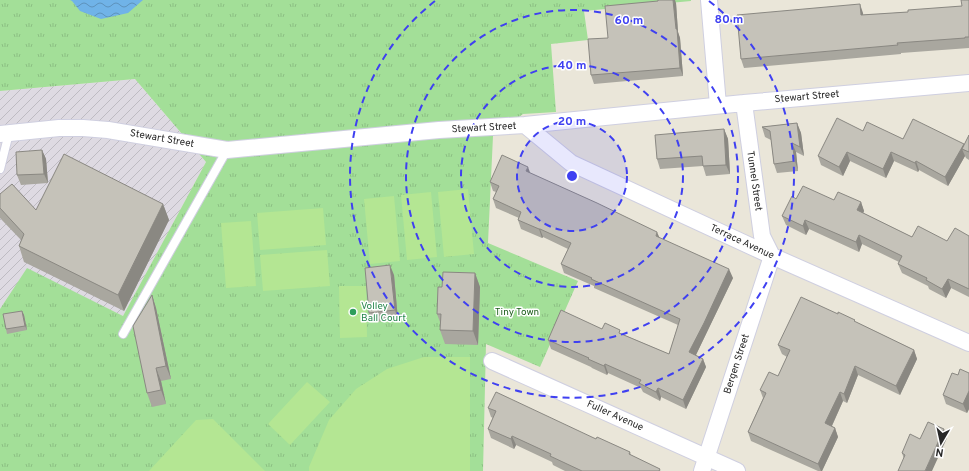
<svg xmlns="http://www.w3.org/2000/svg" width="969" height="471" viewBox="0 0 969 471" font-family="Overpass,sans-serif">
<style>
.industrial{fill:url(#industrial-furrows)}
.grass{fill:url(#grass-tufts)}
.pitch{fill:#b4e693}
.water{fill:url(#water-waves)}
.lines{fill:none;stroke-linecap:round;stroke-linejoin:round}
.service-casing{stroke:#cfcfe0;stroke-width:10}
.minor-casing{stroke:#cfcfe0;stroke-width:18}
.service{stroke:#fff;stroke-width:8}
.minor{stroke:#fff;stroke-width:16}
.wall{fill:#a9a79f}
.shaded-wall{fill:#8a8882}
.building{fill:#c5c2b9;stroke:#8a8882}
.ring{fill:none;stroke:#3f40f1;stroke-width:2;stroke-dasharray:7 5}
.leisure-dot{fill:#2e9e5b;stroke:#fff;stroke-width:1.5}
.labels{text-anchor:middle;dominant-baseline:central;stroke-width:3;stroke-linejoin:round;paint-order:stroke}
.street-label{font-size:10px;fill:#282828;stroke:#fff}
.leisure-label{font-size:10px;fill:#27864d;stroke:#fff;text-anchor:start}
.park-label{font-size:10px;fill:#1e601c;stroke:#fff}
.centre{fill:#3f40f1;stroke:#fff;stroke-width:2}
.ring-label{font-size:12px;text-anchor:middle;font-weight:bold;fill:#3f40f1;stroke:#fff;stroke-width:3;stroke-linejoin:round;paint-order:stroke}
</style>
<defs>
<pattern id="industrial-furrows" width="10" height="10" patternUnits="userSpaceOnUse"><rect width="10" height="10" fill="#dedae2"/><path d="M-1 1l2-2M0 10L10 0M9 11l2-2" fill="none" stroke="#bebbc2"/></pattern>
<pattern id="grass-tufts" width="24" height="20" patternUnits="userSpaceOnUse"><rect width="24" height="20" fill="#a3df98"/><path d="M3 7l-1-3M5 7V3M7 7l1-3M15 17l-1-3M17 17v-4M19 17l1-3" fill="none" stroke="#8cbf83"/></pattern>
<pattern id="water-waves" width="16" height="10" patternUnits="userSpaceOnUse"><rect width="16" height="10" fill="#70b3e8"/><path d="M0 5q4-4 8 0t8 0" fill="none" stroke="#5c92bc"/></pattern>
</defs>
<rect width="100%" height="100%" fill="#eae6d9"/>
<path class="industrial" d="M135,79l71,83 -83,154 -96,-47 -27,40v-218z"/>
<path class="grass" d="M0,0h691v1l-107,10 4,29 -37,4 5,68 -33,2 -30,22 -5,107 90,38 -38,86 -54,-23 -3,127h-483v-162l27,-41 96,48 83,-154 -71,-83 -135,12z"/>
<path class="pitch" d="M468,189l6,65 -30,3 -6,-65z
M431,192l6,65 -30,3 -6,-65z
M394,196l6,65 -30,3 -6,-65z
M323,208l3,37 -66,5 -3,-37z
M251,221l5,65 -30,2 -5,-65z
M327,250l3,36 -67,5 -3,-36z
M339,286h27l1,51 -27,1z
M424,357h46v114h-161v-4l20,-47 27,-31 31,-20z
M307,382l23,20 -40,43 -22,-21z
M213,419l52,52h-116l47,-51z"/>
<path class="water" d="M70,0h73l-15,13 -27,6 -21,-8 -8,-10z"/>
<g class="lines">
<g class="service-casing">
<path id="service" d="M0,169l9,-36
M123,334l104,-184"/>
</g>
<g class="minor-casing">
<path id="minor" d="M709,0l9,105
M525,125l46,38 201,93 197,87
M0,134l59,-6h24l25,2 119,20 212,-20 86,-5 219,-22 225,-20
M492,361l245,110
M702,471l70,-215 -10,-20 -18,-133"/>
</g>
<use href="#service" class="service"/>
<use href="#minor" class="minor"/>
</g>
<path class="wall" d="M969,0v48l-68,5v1l-157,14 -3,-9 122,-46v2l45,-3 54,-6z
M676,3l2,29 2,6 3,38 -89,8 -3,-9 17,-37z
M797,123l4,10 3,23 -8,-4 2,19 -21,2 -3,-9 -3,-24 -6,-3 -3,-10z
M724,129l4,10 2,35 -24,2 -3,-10 -43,3 -3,-10z
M863,131l40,8 61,6 5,-10v25l-3,-2 -1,-2 -17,30 -29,-16 -1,2 -24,-11 -8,17 -36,-17 -7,15 -22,-11 -3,-9z
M42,150l4,9 2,24 -27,2 -4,-10z
M530,173l129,65 74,40 -26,54 -11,23 7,4 3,8 -20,42 -25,-12 -1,4 -17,-9 -2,-4 -33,-15 -1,2 -15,-7 -1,-1 -40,-18 -3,-9 54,-11 20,5 47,20 9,-29 -84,-37v-2l-30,-13 -3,-9 7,-15 -25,-12 -1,1 -21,-9 -3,-9 1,-2 -23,-10 -3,-9 3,-7 -3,-1 -3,-9z
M0,194l36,16 127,-6 6,16 -45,91 -100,-49 -5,-16 2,-6 -21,-22z
M796,199l65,3 3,9 -1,2 49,24 35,4 22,-5v61l-18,-9 -5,10 -17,-9 -1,-3 -26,-13 -4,-9 1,-2 -37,-18 -3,8 -50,-23 -3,6 -20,-10 -4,-9z
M475,273l5,14 -2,58 -33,-1 -5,-14v-8l-3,-8 5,-27z
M394,275l4,45 -25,2 -4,-9z
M152,295l4,13 15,71 -10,2 5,23 -14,3 -5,-14z
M22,311l2,4 3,15 -20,4 -1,-5z
M856,322l58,28 3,9 -17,36 -42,-20 -11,28 -4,-2 -11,25 3,2 3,9 -16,34h-4l-67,-30 -3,-9 15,-34 -3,-8 18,-14 9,-19 -5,-3 -4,-9z
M969,373v36l-2,4 -21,-9 -3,-9 15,-20z
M488,408l108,31 34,13 1,3 30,16h-96l-12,-6 -1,-3 -36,-17 -2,4 -23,-11 -3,-9 5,-11 -2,-1z
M947,438l-43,21 -2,-6 18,-14z"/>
<path class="shaded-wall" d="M673,0h2l1,3 2,29 2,6 3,38 -3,-8 -4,-39z
M860,4l3,9 1,11 -3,-9z
M797,123l4,10 3,23 -4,-9z
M724,129l4,10 2,35 -4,-9z
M792,143l4,9 2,19 -3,-10z
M964,144l2,7 -4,-2 3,7 -17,30 -3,-9z
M42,150l4,9 2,24 -4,-9z
M847,152l3,9 -7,15 -4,-9z
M891,152l3,9 -8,17 -3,-9z
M916,161l3,9 -1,2 -3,-9z
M528,167l3,8 -5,-4z
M861,202l3,9 -4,9 -3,-10z
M163,204l6,16 -45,91 -6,-16z
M805,220l4,9 -3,6 -3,-9z
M539,229h1l3,8 -1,1z
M657,232l4,9 -5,-5z
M859,235l3,9 -3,8 -3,-10z
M390,265l4,10 4,45 -3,-10z
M729,269l4,9 -26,54 -14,29 -4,-9z
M475,273l5,14 -2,58 -5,-14z
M948,279l3,9 -5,10 -4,-9z
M152,295l4,13 15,71 -5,-13z
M22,311l2,4 3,15 -2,-4z
M914,350l3,9 -17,36 -4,-9z
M703,359l3,8 -20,42 -3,-9z
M605,364l3,9 -1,2 -3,-9z
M855,366l3,9 -11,28 -3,-9z
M156,368l5,13 5,23 -5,-14z
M658,388l3,9 -1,4 -4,-9z
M969,391v18l-2,4 -4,-9z
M840,392l3,9 -14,31 -4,-9z
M835,428l3,9 -16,34h-1l-3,-7z
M944,429l3,9 -15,33h-7z
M512,436l4,9 -2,4 -3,-10z"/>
<path class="building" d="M658,0h15l3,29h1l3,39 -89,7 -3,-36 20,-1 -3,-32 53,-5z
M961,0h8v37h-4v1l-68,5 1,2 -157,14 -4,-44 123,-11 1,11 47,-3v-2l54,-4z
M837,118l26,13 4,-9 36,17 10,-20 51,25 -19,33 -29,-16 -1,2 -24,-11 -8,17 -36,-17 -8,15 -21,-11z
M797,123l3,24 -8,-4 3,18 -21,3 -4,-33 -8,-4z
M724,129l2,36 -23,1 -1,-10 -45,3 -2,-24z
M969,135v17l-7,-3z
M42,150l2,24 -27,1 -1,-23z
M64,154l99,50 -45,91 -99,-49 5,-12 -24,-26v-14l12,-10 24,26z
M502,155l26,12 -2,4 71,32 60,29 -1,4 73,33 -25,54 -15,29 14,7 -20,41 -25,-12 -2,4 -17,-9 2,-3 -36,-16 -1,2 -16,-7 1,-1 -41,-18 13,-30 41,19 3,-6 15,7 -1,3 50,21 11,-35 -89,-40 1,-1 -31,-14 10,-21 -31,-14h-1l-21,-9 3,-8 -28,-13 6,-13 -9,-4z
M803,186l31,14 4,-8 23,10 -4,8 55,27 6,-11 29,15 8,-13 14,8v53l-21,-10 -6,10 -16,-9 1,-2 -29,-14 4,-8 -43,-21 -3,7 -51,-22 -2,6 -21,-10 10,-20 4,3z
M390,265l5,45 -26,3 -4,-45z
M443,272l32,1 -2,58 -33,-1 1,-16h-4l1,-27h4z
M152,295l14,71 -10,2 5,22 -14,3 -14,-67z
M801,297l37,17v-2l17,8 -1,1 60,29 -18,36 -41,-20 -11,28 -4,-2 -15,31 10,5 -17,36 -70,-32 18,-39 -6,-3 9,-18 9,4 12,-26 -12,-5z
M22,311l3,15 -19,3 -3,-15z
M960,369l9,4v18l-6,13 -20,-9 9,-22 6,2z
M496,392l100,47 1,-2 33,15 -1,2 31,15 -1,2h-77l-32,-15 1,-2 -39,-18 -1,3 -23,-10 8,-18 -8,-3z
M928,422l16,7 -19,42h-27l7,-16 -3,-2 8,-19 10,5z"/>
<circle cx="572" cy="176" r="55" fill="#3f40f1" fill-opacity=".12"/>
<g class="ring">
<circle cx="572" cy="176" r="55"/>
<circle cx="572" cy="176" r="111"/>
<circle cx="572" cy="176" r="166"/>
<path d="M709 1A222 222 0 1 1 435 1"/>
</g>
<circle class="leisure-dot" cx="353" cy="312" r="4"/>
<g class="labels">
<g class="street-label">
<text transform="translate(807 97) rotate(-5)">Stewart Street</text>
<text transform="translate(484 128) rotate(-3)">Stewart Street</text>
<text transform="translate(162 139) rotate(10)">Stewart Street</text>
<text transform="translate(754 181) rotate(82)">Tunnel Street</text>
<text transform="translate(742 242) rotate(25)">Terrace Avenue</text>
<text transform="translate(737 364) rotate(-72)">Bergen Street</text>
<text transform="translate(615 416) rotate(24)">Fuller Avenue</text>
</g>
<g class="leisure-label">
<text x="361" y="306">Volley<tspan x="361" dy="12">Ball Court</tspan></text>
</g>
<g class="park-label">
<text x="517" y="312">Tiny Town</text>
</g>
</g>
<circle cx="572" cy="176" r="6" class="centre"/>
<g class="ring-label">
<text x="729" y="23">80 m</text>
<text x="629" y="24">60 m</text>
<text x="572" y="69">40 m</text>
<text x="572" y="125">20 m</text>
</g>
<g transform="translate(941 443) rotate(189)" stroke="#ffffff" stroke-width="3" paint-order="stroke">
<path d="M0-3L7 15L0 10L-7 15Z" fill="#282828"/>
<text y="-6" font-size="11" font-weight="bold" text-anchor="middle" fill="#282828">N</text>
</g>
</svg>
